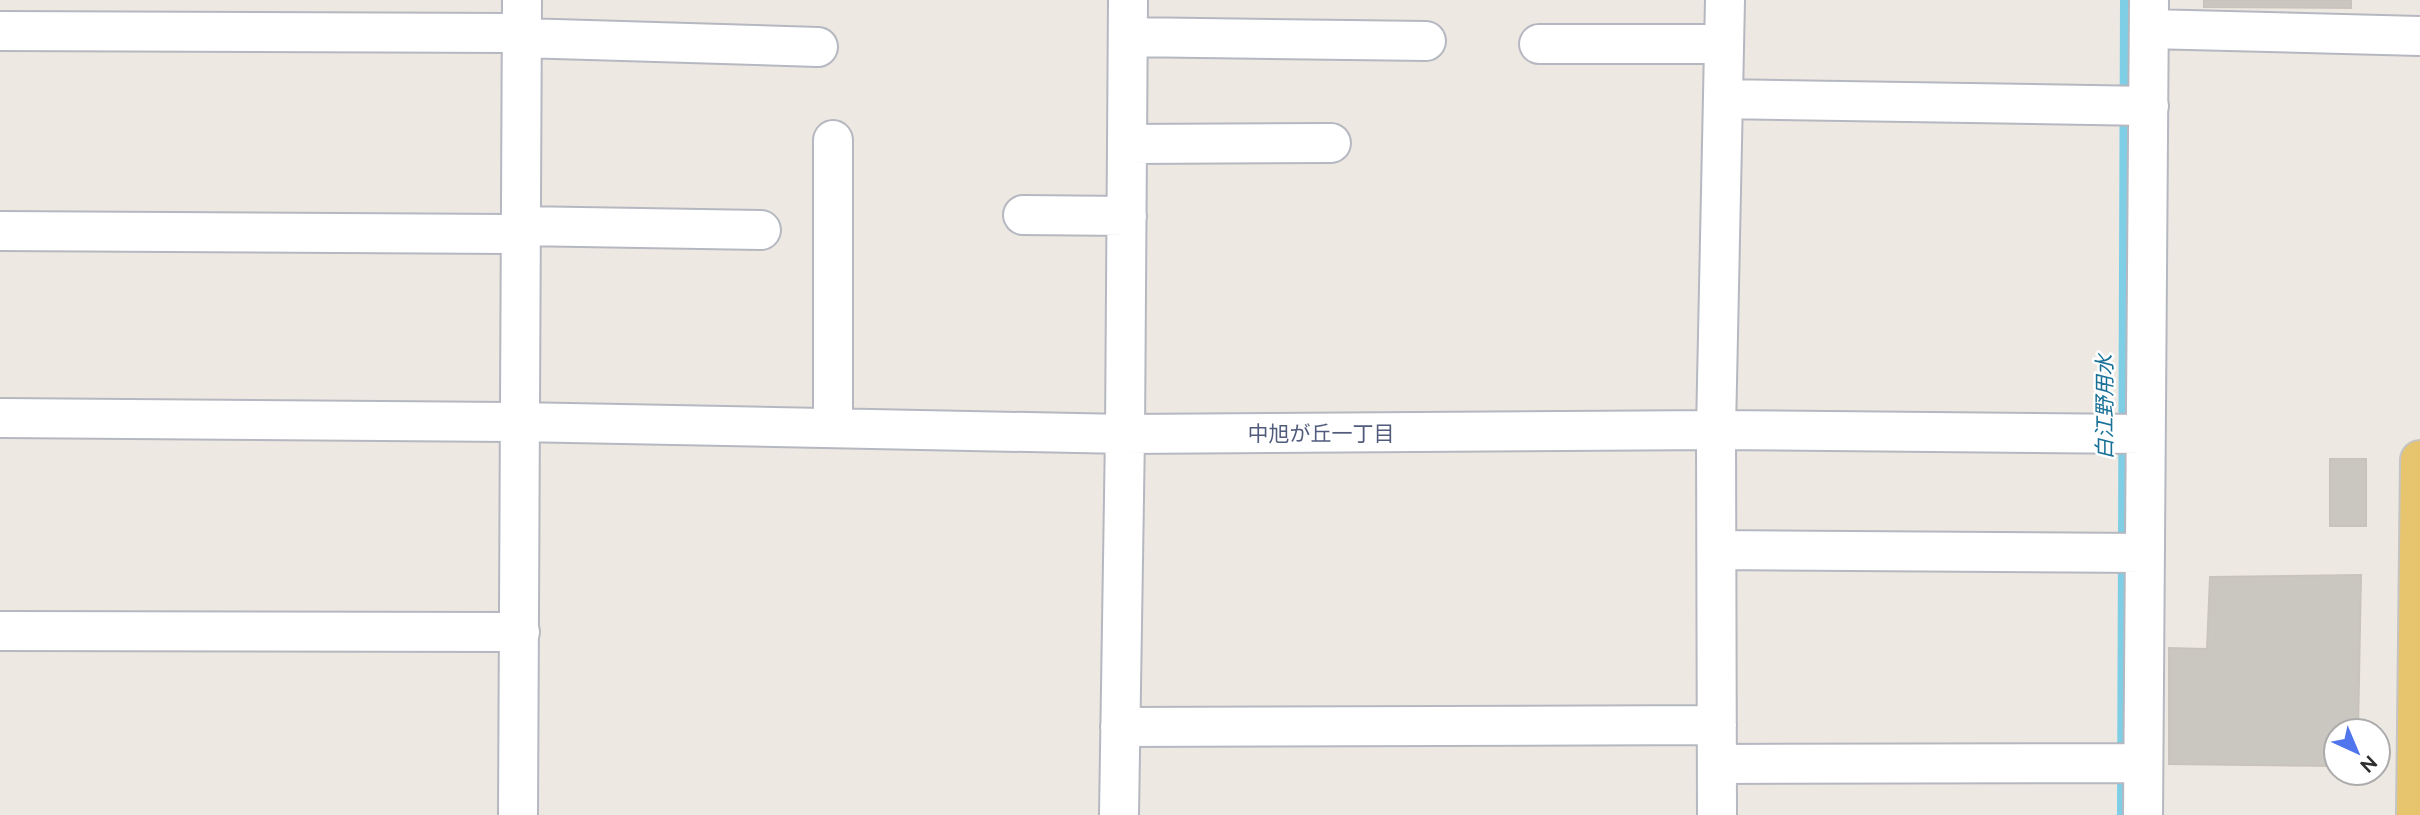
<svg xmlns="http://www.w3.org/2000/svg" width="2420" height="815" viewBox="0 0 2420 815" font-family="Raleway,'Noto Sans JP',sans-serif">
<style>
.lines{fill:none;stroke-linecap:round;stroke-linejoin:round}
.stream{stroke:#7ecfe6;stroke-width:10}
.building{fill:#cac6c0;stroke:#c9c4bb;stroke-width:2}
.minor-casing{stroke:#b5b8c0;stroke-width:42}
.major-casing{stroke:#c4c4c4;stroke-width:42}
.minor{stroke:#fff;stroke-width:38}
.major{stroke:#e7c56e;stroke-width:38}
.labels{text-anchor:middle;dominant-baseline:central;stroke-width:5;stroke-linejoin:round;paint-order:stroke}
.water-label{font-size:21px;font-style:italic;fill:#197197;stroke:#fff}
.neighbourhood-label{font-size:21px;fill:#515b7c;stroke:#fff}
</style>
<rect width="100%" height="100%" fill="#eee8e2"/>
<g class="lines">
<path class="stream" d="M2122,815l3,-815"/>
</g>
<path class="building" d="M2204,0h147v8l-147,-1z
M2330,459h36v67h-36z
M2361,575l-3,156h-22v35l-167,-2v-116l38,1 3,-72z"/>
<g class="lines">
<g class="minor-casing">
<path id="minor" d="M2149,29l271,7
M0,31l522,2
M1128,37l298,4
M522,38l296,9
M1539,44h185
M1723,99l426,7
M833,140v288
M1127,144l204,-1
M1023,215l104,1
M520,226l241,4
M0,231l520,3
M0,418l518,4 607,12 591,-4 429,4
M1717,550l427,3
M0,631l520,1
M1120,727l597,-2
M1718,764l425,-1
M518,815l4,-815
M1119,815l6,-381 3,-434
M1717,815l-1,-385 9,-430
M2143,815l6,-815"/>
</g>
<g class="major-casing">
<path id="major" d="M2416,815l4,-355"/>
</g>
<use href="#minor" class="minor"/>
<use href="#major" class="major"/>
</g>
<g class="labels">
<g class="water-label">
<text transform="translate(2104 407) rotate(-90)">白江野用水</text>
</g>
<g class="neighbourhood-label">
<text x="1321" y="433">中旭が丘一丁目</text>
</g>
</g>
<g transform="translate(2357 752) rotate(136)"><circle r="33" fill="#ffffff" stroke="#ababab" stroke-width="2"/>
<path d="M0-5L12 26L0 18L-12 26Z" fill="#5075ec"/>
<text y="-10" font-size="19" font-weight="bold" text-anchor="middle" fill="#2e2e2e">N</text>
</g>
</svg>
